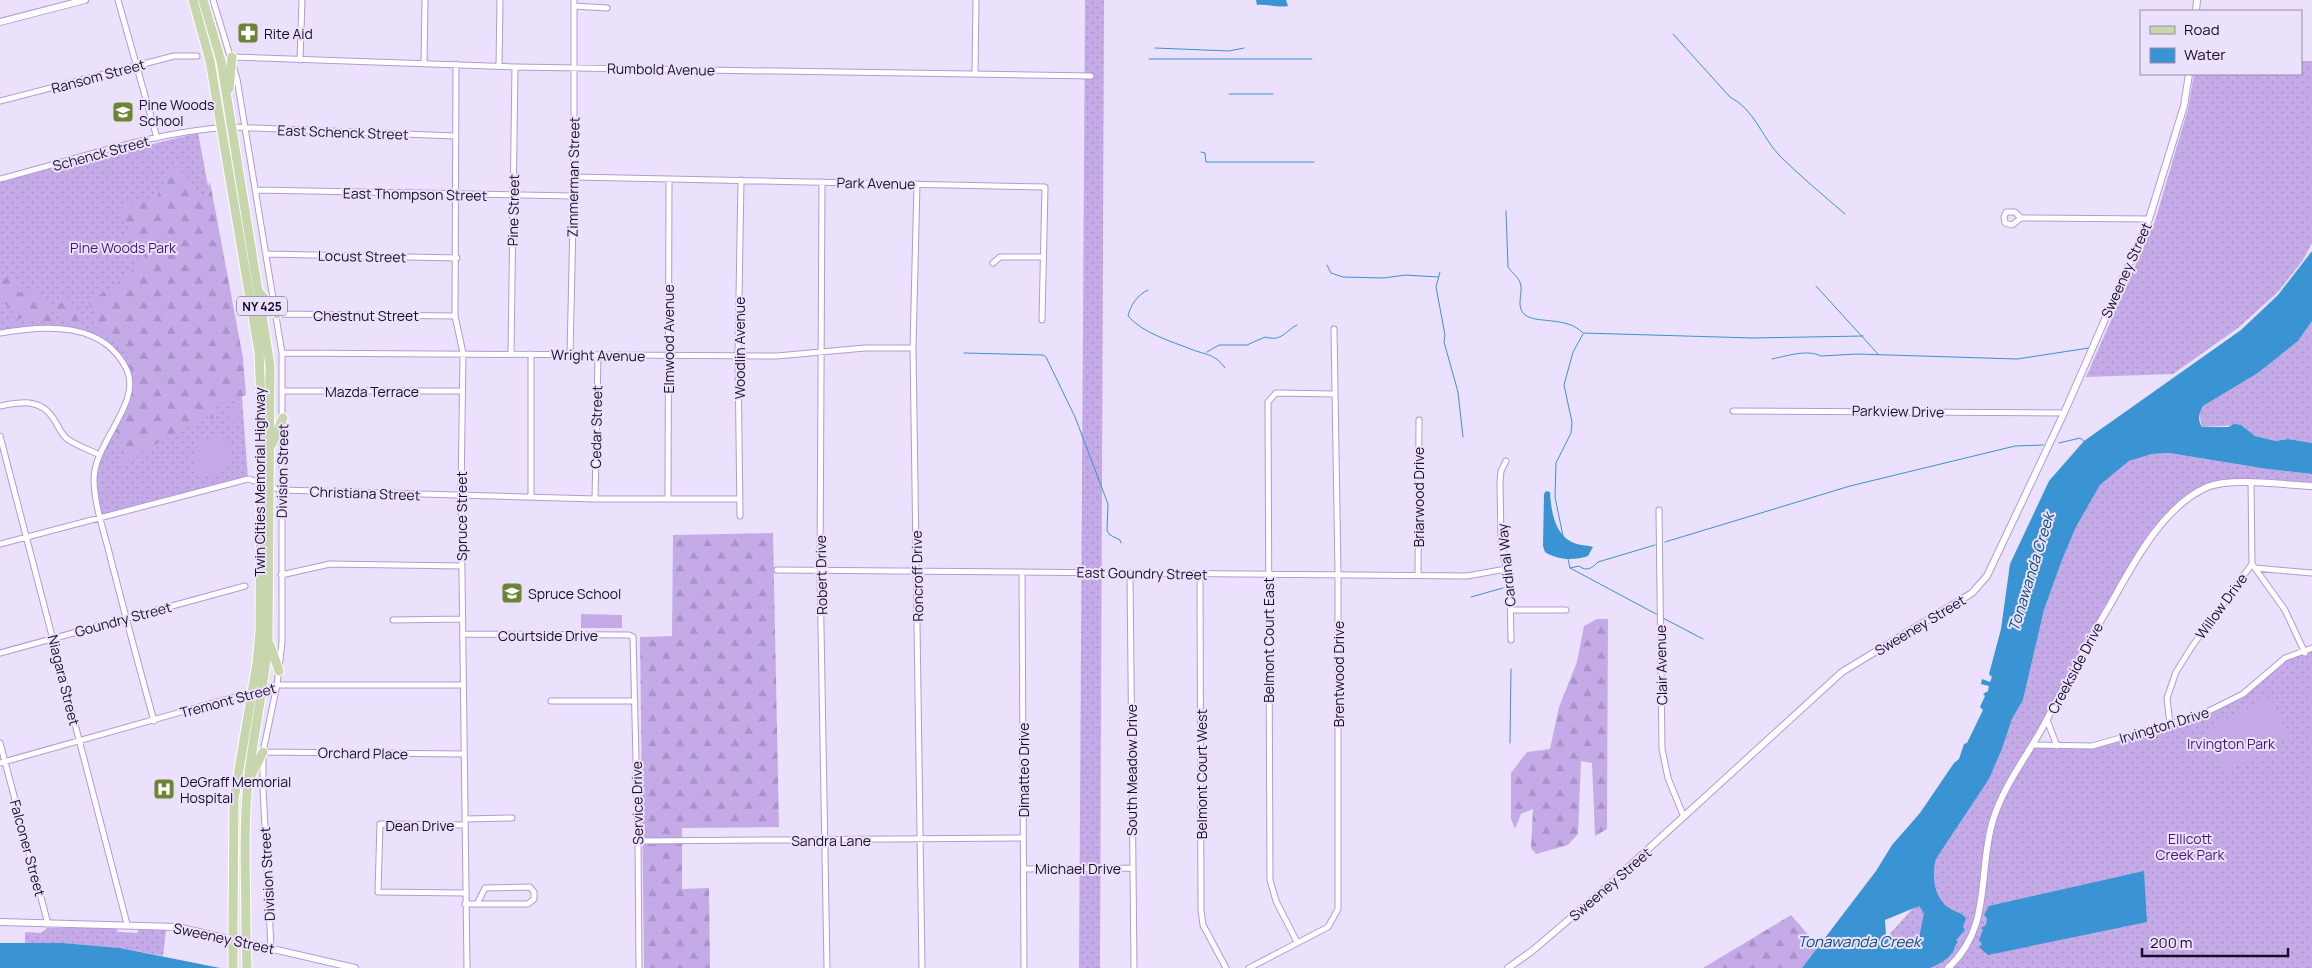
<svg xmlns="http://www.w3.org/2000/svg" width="2312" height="968" viewBox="0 0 2312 968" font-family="Manrope,sans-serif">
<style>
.grass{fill:url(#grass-dots)}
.forest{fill:url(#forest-firs)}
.pitch{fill:#c4abe8}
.water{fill:#3a93d2;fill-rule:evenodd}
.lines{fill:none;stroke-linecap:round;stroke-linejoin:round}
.stream{stroke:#3a93d2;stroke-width:1}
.minor-casing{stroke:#b398da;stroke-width:7}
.tertiary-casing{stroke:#b398da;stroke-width:8}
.primary-casing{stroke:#fff;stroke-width:11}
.minor{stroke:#fff;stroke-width:5}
.tertiary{stroke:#fff;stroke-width:6}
.primary{stroke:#c8d6ad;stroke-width:9}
.primary-bridge-casing{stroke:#fff;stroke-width:11;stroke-linecap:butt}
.primary-bridge{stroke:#c8d6ad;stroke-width:9}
.labels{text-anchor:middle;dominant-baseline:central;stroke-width:4;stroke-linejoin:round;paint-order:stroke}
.shield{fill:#ece1fd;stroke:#584d66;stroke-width:1}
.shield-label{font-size:12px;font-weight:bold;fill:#190d26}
.poi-label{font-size:14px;fill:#190d26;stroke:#ece1fd;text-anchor:start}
.street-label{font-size:14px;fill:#190d26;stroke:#ece1fd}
.park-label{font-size:14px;fill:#4b1478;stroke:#ece1fd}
.water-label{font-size:15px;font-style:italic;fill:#084d77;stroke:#ece1fd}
</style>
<defs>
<pattern id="grass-dots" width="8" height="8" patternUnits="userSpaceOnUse" patternTransform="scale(1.25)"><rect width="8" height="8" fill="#c4abe8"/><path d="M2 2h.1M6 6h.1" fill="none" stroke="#a892c7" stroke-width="1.8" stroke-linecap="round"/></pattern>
<pattern id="forest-firs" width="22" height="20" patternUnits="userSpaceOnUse" patternTransform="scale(1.25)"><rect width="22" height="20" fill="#c4abe8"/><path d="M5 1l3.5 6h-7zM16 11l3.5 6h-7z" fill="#a892c7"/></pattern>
</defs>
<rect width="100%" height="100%" fill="#ece1fd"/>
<path class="grass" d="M1085,0h19l-4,968h-21z
M2301,61h11v182l-9,17 -25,32 -40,36 -65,46 -87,3 69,-156 33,-112 6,-35h107z
M198,133l40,211 10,135 -148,37 -5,-25v-25l30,-60 4,-16 -1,-18 -23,-30 -39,-13 -66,4v-152z
M2312,321v122l-24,-4 -12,2 -21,-5 -14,-11 -39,2 -3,-14 4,-7 55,-33 40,-32z
M2169,453l98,16 45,5v12l-93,-2 -32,16 -38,40 -116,205 59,1 109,-31 42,-21 42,-36 27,-7v317h-453l75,-83 -1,-11 3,-15 53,-80 13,-30 10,-30 11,-19 21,-90 18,-50 14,-33 24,-42 29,-24 23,-7z
M47,928h69l2,4 19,1 2,-4 27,1 -3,26 -43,-8 -57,-5h-38v-11l16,1z"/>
<path class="forest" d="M175,163l28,36 7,-17 33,176 3,37 -31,11 5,6 -9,7 -8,-5 -6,8 -44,24 -30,22 -4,-5 7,-9 -7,-20 -8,-5 17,-21 2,-37 -3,-16 -31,-28 -1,-14 -7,-11 27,-17 31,-27 -7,-8 -24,-2 17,-21 -13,-13 8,-11 28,-3z
M0,278h10l7,6 2,9 13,-3 19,15 10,-1 -1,-10 13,9 8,11 -2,14 -9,-3 -10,-12 -9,-1 2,11 -32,-5 -13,8 5,-15 -10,-9 -3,2z
M773,533l6,294 -97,1v61l27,-1 1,80h-66l-4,-331 32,-1 1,-101z
M1597,619h11l-1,210 -12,7 -3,-73 -11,-2 -3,73 -10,11 -32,9 -5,-6 2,-39 -12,5 -6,15 -4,-10v-46l16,-21 23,-3 9,-42 18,-45 7,-36z
M1791,915l28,32 -17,21h-99z"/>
<path class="pitch" d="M229,403h9l1,19 -8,1z
M225,435l7,26 -6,9 -30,7 -3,-20 7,-16z
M581,614l41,1v13h-41z
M2270,697l20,40 -65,36 -20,-42z"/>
<path class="water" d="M1256,0h30l2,6c-11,2 -20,-2 -31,-1z
M2312,251v70l-14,20 -40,32 -55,33c-4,7 -6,13 -1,21h26l6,-3 7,1 14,11 21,5 12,-2 24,4v31l-45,-5 -98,-16 -17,1 -23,7 -29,24 -24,42 -14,33 -18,50 -21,90 -11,19 -10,30 -13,30 -53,80c-4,16 -3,33 9,46 6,6 15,6 21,13l-3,9 2,3 -9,10 2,2c-5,5 -2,6 -6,11 -5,7 -13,11 -22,15h-128l74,-97 16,-26 28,-32 34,-50 5,-4 5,-15 3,-1 16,-33 -3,-3 5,-11 -2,-2 5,-3 1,-5 -8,-2 1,-5 8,3 2,-5 -3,-3 12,-45 9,-65 39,-83 35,-40 157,-111 37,-35zM1919,906l5,7 -5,25 -9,7 -12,3 -12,-13 -1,-15z
M1546,491l4,1c1,19 5,46 27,52 6,2 11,1 16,3l-5,9c-14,5 -31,4 -43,-4l-2,-6 1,-52z
M2144,871l3,51 -159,33 -9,-8 3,-3 -3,-4 4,-10 -2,-2 5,-3 1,-7 -3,-3 5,-9z
M0,943h63l57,5 100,20h53h-273z"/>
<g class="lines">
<path class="stream" d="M1673,34l57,63c24,12 32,40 49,58 21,21 44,40 66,59
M1155,48l74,3 15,-3
M1149,59h163
M1229,94h44
M1201,152l4,1 1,9h108
M1506,211l2,56c4,6 12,11 13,19 1,10 -5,21 4,29 12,9 42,1 58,18l170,5 110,-2
M1327,265l4,8 12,4 41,1 21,-3 33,2
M1440,272l-4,15 9,48 -1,7 14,50 5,45
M1816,286l62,68
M1148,290c-10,4 -18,16 -20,26 16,18 43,25 65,34 14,5 22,4 32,18
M1207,352l12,-7h28l18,-8c17,5 20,-6 32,-12
M964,353l79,2 3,2 29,60 33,87 -1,27 3,4 10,5 1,3
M1772,359c15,-3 35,-10 49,-3l36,-2 160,5 72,-11
M2059,443l21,-5 4,3
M1563,536l-8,-39 1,-34 15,-30 1,-11 -8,-37 9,-33 10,-18
M1665,542l185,-56 165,-40 28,-1
M1655,545l-57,17c-6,6 -11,10 -19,4l-9,2 88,47
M1568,559l2,9
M1471,597l32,-9
M1661,617l42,22
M1510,743l1,-74"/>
<g class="minor-casing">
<path id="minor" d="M118,0l39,138
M213,0l24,79 45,274v289l-5,43 -14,67v36l8,160
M574,6l33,2
M232,57l283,10 576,9
M300,60l2,-60
M424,63l1,-63
M456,64l-1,252 8,37 -2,142 6,473
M499,66l1,-66
M975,74l1,-74
M0,101l174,-45h23
M574,177l471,10 -3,133
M0,179c74,-19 155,-48 232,-52l223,9
M822,182l-2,389 7,397
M917,184l-4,164 9,620
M256,190l317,6
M2021,218l-9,7 -7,-2 -1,-6 2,-5h9l6,6 128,1
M267,254l190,4
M993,263l7,-6h43
M277,314l178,2
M0,333c45,-8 104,-12 127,37 15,33 -33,73 -33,109 0,26 11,55 17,81 14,54 28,107 43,161
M282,353l495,3 88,-8h48
M511,353l4,-286
M570,355l4,-178v-177
M283,391h179
M0,406c20,-4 40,-8 53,12 5,7 7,14 13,20 9,7 21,11 32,16
M1733,411l331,2
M0,436l127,488
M1506,461l-5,10 -1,11 1,59 9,47 1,52
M269,486l12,4 314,9h144
M531,496v-142
M595,499l3,-144
M668,499l1,-320
M1659,510l3,239 6,29 16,39
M740,516l-2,-161 3,-175
M0,544l248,-65 13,4
M2252,564l33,46 20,43
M2255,568l57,5
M777,570l690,6 39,-7
M1022,572l2,396
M1130,573l4,395
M1200,574l1,336 2,15 23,43
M281,575l49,-11 132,2
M1418,575l1,-155
M1511,610h55
M393,620l70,-1
M463,634l166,1 4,2 5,204 1,127
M0,653l245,-67
M260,690l17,-5h186
M551,701h84
M2047,720l10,26
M2170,724l-3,-26 9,-26 17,-27 59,-81 -1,-82
M0,743l48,181
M2033,745l59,1 109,-31 42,-21 42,-36 27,-10
M263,752l200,2
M0,763l252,-71
M465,819l47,-1
M465,825l-85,-1 -2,68 87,1
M638,841l385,-3
M1024,869l108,-1
M465,904h63l6,-5v-7l-4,-5 -45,1 -8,16
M1297,942l-21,-41 -6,-21 -2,-478 8,-9 58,1
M1249,968l79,-41 10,-18v-336l-4,-244"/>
</g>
<g class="tertiary-casing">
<path id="tertiary" d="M2196,11l1,-11
M0,22l85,-22
M0,922l177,5 178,41
M1508,968l24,-17 68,-58 242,-221 130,-79 15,-17 77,-163 85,-194 35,-113 5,-32
M1948,968c45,-41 29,-96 45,-148 11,-36 36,-66 53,-99 21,-39 41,-78 64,-116 23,-41 52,-98 97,-118 24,-10 78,-2 105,-1"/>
</g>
<g class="primary-casing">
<path id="primary" d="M193,0l17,61 49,291 2,50 -1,229 -3,32 -23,136 -1,130
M203,0l18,61 49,304 -2,276c-4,48 -15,94 -20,141 -5,50 -2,100 -2,150
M229,89l3,-32
M260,293l17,21
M272,444l11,-26
M270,645l9,26
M252,774l11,-22"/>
</g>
<use href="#minor" class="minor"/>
<use href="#tertiary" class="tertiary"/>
<use href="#primary" class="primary"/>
<g class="primary-bridge-casing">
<path id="primary-bridge" d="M233,929v39
M246,932l1,36"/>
</g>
<use href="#primary-bridge" class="primary-bridge"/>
</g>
<defs>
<g id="pharmacy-square" transform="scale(1.125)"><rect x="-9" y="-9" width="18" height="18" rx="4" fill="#6d8436" stroke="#ece1fd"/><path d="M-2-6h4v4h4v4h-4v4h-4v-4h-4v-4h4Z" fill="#fff"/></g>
<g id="school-square" transform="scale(1.125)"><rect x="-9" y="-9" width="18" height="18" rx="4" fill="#6d8436" stroke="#ece1fd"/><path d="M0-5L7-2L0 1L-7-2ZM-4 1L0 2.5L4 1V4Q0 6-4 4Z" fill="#fff"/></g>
<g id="hospital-square" transform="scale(1.125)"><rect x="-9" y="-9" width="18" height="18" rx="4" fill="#6d8436" stroke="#ece1fd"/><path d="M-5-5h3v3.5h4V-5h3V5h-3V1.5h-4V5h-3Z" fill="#fff"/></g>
</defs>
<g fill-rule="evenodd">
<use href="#pharmacy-square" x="248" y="33"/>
<use href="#school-square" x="123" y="112"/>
<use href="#school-square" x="512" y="593"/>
<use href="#hospital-square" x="164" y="789"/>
</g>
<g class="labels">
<rect class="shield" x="237" y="296.5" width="50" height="19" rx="4"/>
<g class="shield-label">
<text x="262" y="306">NY 425</text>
</g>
<g class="poi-label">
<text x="264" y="33">Rite Aid</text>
<text x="139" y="104">Pine Woods<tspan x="139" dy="16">School</tspan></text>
<text x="528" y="593">Spruce School</text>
<text x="180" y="781">DeGraff Memorial<tspan x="180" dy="16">Hospital</tspan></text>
</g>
<g class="street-label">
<text transform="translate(661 69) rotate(1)">Rumbold Avenue</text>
<text transform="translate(98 76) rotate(-15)">Ransom Street</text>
<text transform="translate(343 132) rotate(2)">East Schenck Street</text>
<text transform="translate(101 153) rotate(-15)">Schenck Street</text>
<text transform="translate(573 177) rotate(-89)">Zimmerman Street</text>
<text transform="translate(876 183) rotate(1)">Park Avenue</text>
<text transform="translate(415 194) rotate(1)">East Thompson Street</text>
<text transform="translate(513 210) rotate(-89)">Pine Street</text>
<text transform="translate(362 256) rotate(1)">Locust Street</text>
<text transform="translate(2126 270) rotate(-66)">Sweeney Street</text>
<text x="366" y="315">Chestnut Street</text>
<text transform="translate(668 339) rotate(-90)">Elmwood Avenue</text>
<text transform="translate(739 348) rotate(-90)">Woodlin Avenue</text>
<text transform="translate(598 355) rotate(1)">Wright Avenue</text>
<text x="372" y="391">Mazda Terrace</text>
<text transform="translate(1898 411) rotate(1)">Parkview Drive</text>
<text transform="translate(596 427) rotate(-89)">Cedar Street</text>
<text transform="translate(282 471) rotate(-89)">Division Street</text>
<text transform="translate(259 482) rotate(-90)">Twin Cities Memorial Highway</text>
<text transform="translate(365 493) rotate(2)">Christiana Street</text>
<text transform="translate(1418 497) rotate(-90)">Briarwood Drive</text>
<text transform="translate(461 516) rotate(-90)">Spruce Street</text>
<text transform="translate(1506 565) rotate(-96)">Cardinal Way</text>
<text transform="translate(1142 573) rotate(1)">East Goundry Street</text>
<text transform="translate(821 575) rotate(-91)">Robert Drive</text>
<text transform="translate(917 576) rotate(-91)">Roncroff Drive</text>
<text transform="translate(2221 606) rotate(-54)">Willow Drive</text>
<text transform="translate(123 619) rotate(-15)">Goundry Street</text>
<text transform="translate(1920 625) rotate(-31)">Sweeney Street</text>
<text x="548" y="635">Courtside Drive</text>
<text transform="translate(1268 640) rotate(-90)">Belmont Court East</text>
<text transform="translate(1661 665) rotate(-91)">Clair Avenue</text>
<text transform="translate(2075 668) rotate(-62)">Creekside Drive</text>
<text transform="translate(1338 674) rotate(-90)">Brentwood Drive</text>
<text transform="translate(64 680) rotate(76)">Niagara Street</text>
<text transform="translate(228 700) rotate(-15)">Tremont Street</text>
<text transform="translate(2164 725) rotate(-17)">Irvington Drive</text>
<text transform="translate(363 753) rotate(1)">Orchard Place</text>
<text transform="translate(1023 770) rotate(-90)">Dimatteo Drive</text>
<text transform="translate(1131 770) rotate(-90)">South Meadow Drive</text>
<text transform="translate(1201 774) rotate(-90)">Belmont Court West</text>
<text transform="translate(637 803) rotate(-91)">Service Drive</text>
<text x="420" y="825">Dean Drive</text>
<text x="831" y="840">Sandra Lane</text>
<text transform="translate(28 848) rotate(75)">Falconer Street</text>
<text x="1078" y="868">Michael Drive</text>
<text transform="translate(267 874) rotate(-93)">Division Street</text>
<text transform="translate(1610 884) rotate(-41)">Sweeney Street</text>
<text transform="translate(224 938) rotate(12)">Sweeney Street</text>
</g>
<g class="park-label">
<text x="123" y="247">Pine Woods Park</text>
<text x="2231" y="743">Irvington Park</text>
<text x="2190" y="838">Ellicott<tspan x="2190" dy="16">Creek Park</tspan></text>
</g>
<g class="water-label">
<text transform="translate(2031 572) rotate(-73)">Tonawanda Creek</text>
<text x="1859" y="941">Tonawanda Creek</text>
</g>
</g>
<rect x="2140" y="10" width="162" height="65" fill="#ece1fd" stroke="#988ca7"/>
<rect x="2150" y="26" width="25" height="8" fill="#c8d6ad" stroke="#988ca7"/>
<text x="2184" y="35" font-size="15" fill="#190d26">Road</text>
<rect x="2150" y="48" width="25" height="15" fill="#3a93d2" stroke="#988ca7"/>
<text x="2184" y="60" font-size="15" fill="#190d26">Water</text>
<path d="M2142 948v8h146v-8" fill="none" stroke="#190d26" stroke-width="2.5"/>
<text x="2150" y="948" font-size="15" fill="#190d26" stroke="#ece1fd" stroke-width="4" paint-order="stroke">200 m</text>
</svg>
